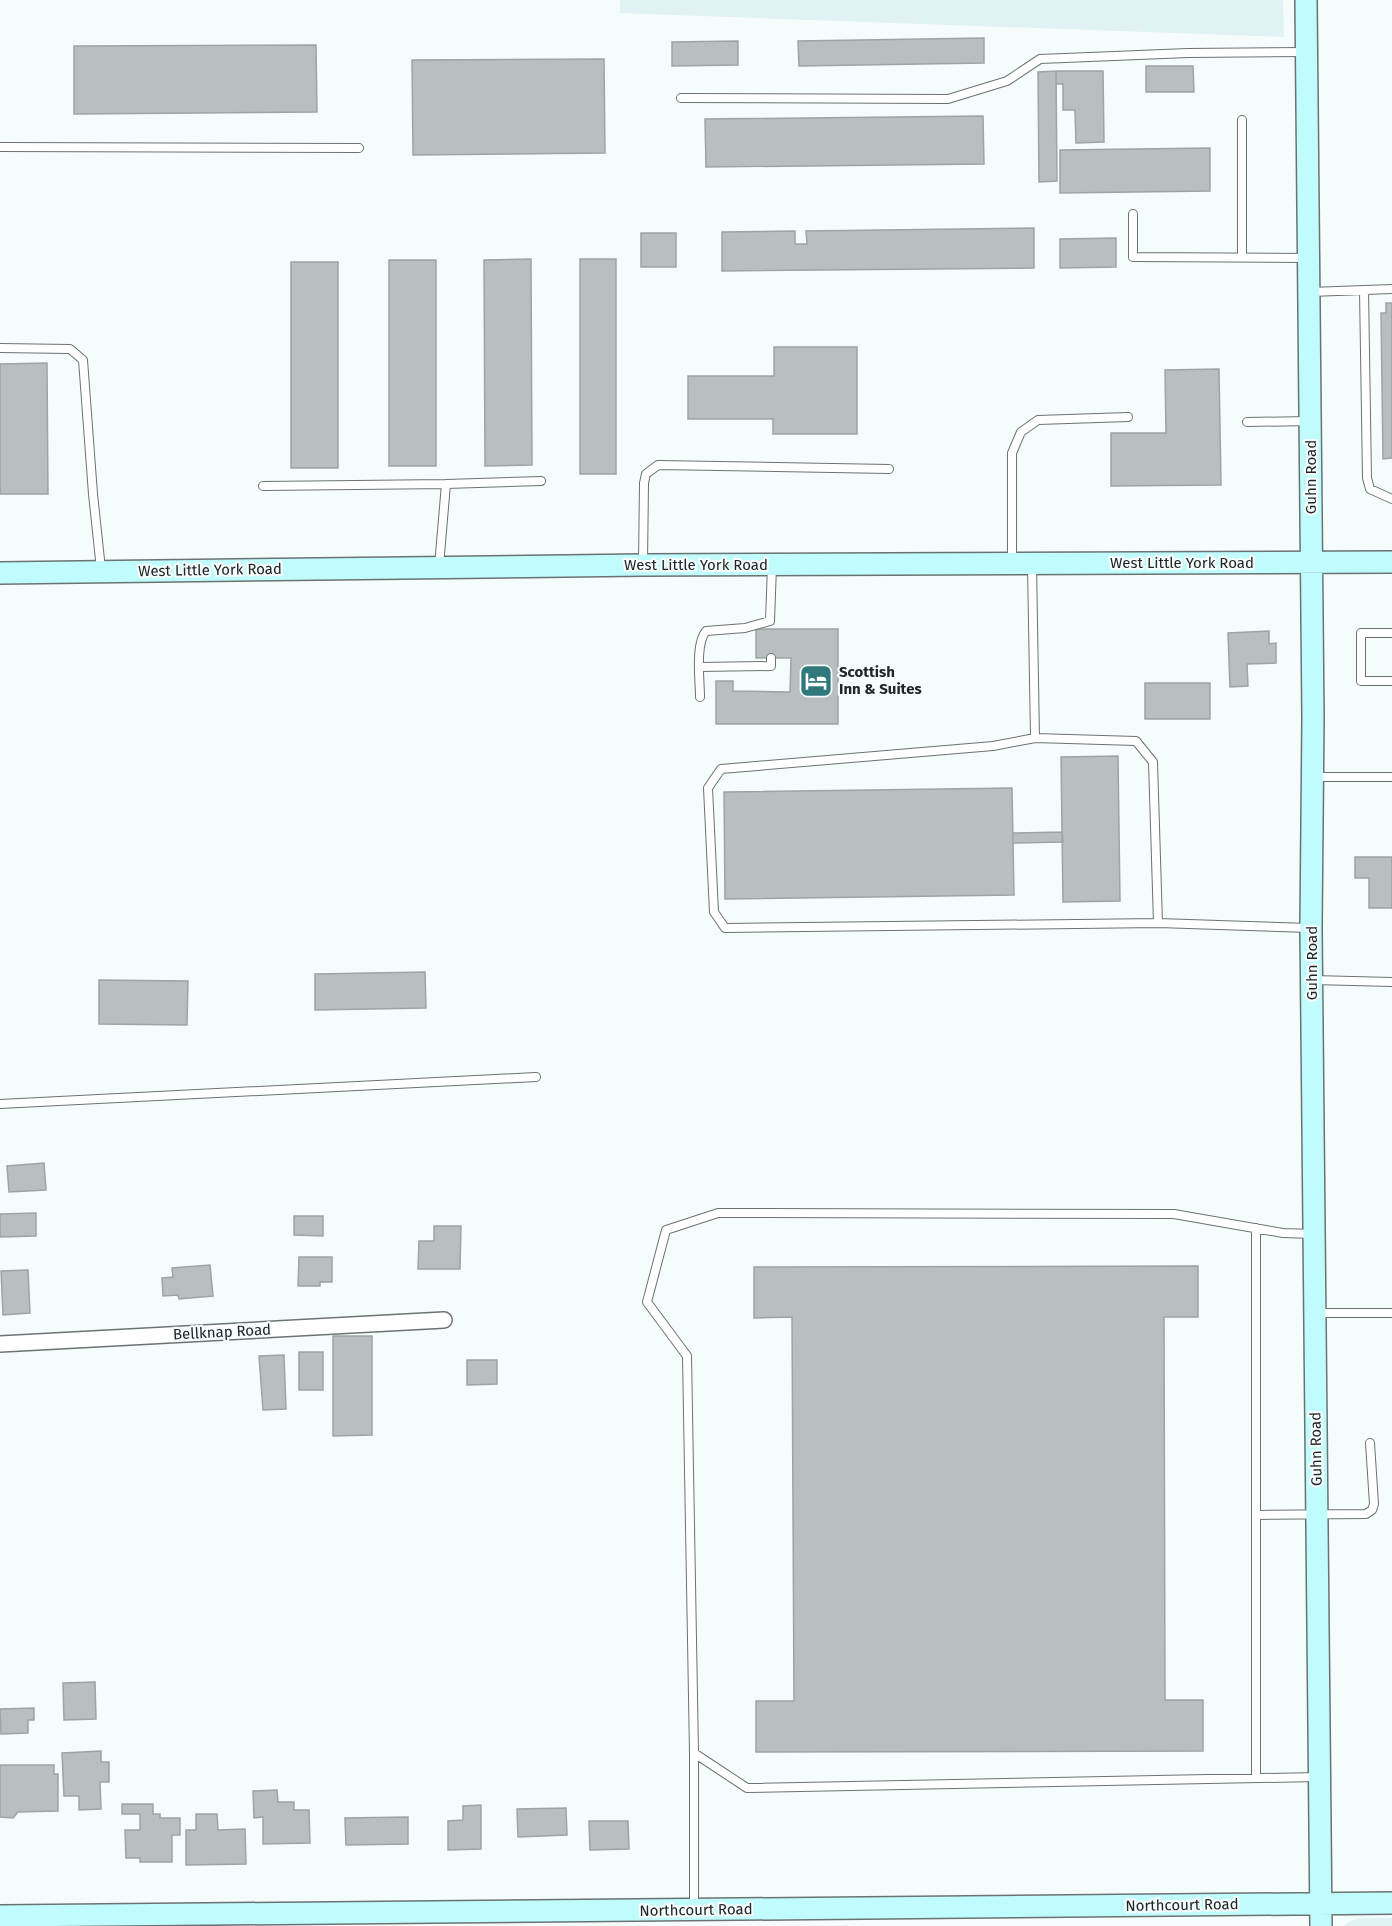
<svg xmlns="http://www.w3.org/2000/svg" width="1392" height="1926" viewBox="0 0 1392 1926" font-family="'Fira Sans',sans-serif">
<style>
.built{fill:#e1f2f2}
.building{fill:#b7bfbf;stroke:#9da4a4;stroke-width:1.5}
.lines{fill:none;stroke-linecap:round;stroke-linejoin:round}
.lane-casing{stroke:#6b7272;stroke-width:10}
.street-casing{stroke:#6b7272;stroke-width:18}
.secondary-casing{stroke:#6b7272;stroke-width:24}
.lane{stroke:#fff;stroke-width:8}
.street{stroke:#fff;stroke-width:15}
.secondary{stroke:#c0fbfd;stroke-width:21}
.labels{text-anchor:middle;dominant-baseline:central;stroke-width:4.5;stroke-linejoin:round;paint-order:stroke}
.street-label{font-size:15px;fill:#222525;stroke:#f4fcfc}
.poi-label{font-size:15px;font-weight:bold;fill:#222525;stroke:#f4fcfc;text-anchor:start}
</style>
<rect width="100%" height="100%" fill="#f4fcfc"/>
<path class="built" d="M620,0h663l1,37 -664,-24z
M1363,1918h29v8h-49l10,-6z"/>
<path class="building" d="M984,38v25l-185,3 -1,-25z
M738,41v24l-66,1v-24z
M316,45l1,67 -243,2v-68z
M604,59l1,94 -192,2 -1,-95z
M1146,66h47l1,26h-48z
M1056,71l1,110 -18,1 -1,-110z
M1056,71h47l1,71 -28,1 -1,-33h-12v-26h-7z
M983,116l1,48 -278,3 -1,-48z
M1210,148v43l-150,2v-43z
M1034,228v40l-312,3v-39l73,-1v13h12l-1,-13z
M641,233h35v34h-35z
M1116,238v29l-56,1v-29z
M531,259l1,206 -47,1 -1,-206z
M580,259h36v215h-36z
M389,260h47v206h-47z
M291,262h47v206h-47z
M1386,303h6v155l-9,1 -2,-146h5z
M774,347h83v87h-84v-15h-85v-43h86z
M47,363l1,131h-48v-130z
M1219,369l2,116 -110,1v-53h55l-1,-63z
M756,629h82v95h-122v-43h17v10l57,1 1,-34h-35z
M1269,631v13l7,-1v20l-29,1 1,22 -18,1 -2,-54z
M1145,683h65v36h-65z
M1118,756l2,145 -57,1 -2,-145z
M1012,788l2,107 -289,4 -1,-107z
M1062,832l1,10 -50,1v-10z
M1355,857h37v51h-23v-30h-14z
M425,972l1,36 -111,2v-36z
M99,980l89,1 -1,44 -88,-1z
M44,1163l2,27 -37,2 -2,-26z
M36,1213v23l-36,1v-23z
M294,1216h29v20l-29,-1z
M434,1226h27l-1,43h-42l1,-28h15z
M299,1257h33v25h-12v4h-22z
M210,1265l3,31 -34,3 -1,-4 -15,1 -1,-18 11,-1 -1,-9z
M1198,1266v51h-34l1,383h38v51l-447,1v-51h38l-2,-384 -38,1v-51z
M28,1270l2,43 -27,2 -2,-44z
M333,1336h39v99l-39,1z
M299,1352h24v38h-24z
M284,1355l2,54 -23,1 -4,-54z
M467,1360h30v24l-30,1z
M95,1682l1,37 -32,1 -1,-37z
M34,1708v12h-6v13l-27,1 -1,-25z
M101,1751v11h8v20h-9l1,27 -22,1v-14h-15l-2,-43z
M0,1765h54v9h4v37l-40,1 -5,6 -13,-1z
M277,1790l1,12h16v8h15l1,33 -47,1v-27l-9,1 -1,-27z
M122,1804h31v10h7v4h20v17h-8v27h-32v-4h-14l-1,-28h15v-16h-18z
M481,1805v44l-33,1v-29l15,-1v-14z
M566,1808l1,27 -49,2 -1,-28z
M196,1814h21l1,16 27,-1 1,35 -60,1v-35h10z
M408,1817v27l-62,1 -1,-27z
M589,1821h39l1,28 -39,1z"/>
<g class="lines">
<g class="lane-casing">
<path id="lane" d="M681,98l267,1 59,-18 33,-22 148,-6 117,-1
M1242,120v137
M0,147l359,1
M1133,214v43l174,1
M1364,290l3,188 3,11 22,10
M1310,292l82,-3
M0,348l70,1 13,11 10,134 8,75
M1247,422l62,-1
M263,486l183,-2
M1012,562v-109l9,-21 17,-12 90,-3
M643,563l1,-80 2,-9 12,-9 231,4
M1032,565l3,173
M439,566l7,-82 95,-3
M1392,633h-31v48h31
M700,667l71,-1v-8
M700,697c0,-17 -5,-53 6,-66l39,-3 25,-7 2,-55
M1314,777h78
M1158,923l-5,-161 -17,-21 -101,-3 -42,8 -272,23 -13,19 6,124 11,16 433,-5 152,5
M1313,980l79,2
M0,1104l536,-27
M1256,1228v550
M1313,1234l-30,-1 -109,-19 -456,-1 -52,17 -19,72 40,54 7,397 53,35 570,-11
M1316,1313h76
M1256,1515l110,-1 6,-4 2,-6 -4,-61
M694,1908v-155"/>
</g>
<g class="street-casing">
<path id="street" d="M0,1344l444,-24"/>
</g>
<g class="secondary-casing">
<path id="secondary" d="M1306,0l7,718 -2,210 10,998
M0,573l643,-8 749,-3
M0,1916l1392,-13"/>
</g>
<use href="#lane" class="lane"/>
<use href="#street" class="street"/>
<use href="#secondary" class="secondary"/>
</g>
<defs>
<g id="hotel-square" transform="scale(1.725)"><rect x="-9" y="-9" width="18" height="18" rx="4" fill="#2f787b" stroke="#f4fcfc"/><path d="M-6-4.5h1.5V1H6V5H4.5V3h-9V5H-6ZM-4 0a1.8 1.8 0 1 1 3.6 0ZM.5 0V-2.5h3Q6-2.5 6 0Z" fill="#fff"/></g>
</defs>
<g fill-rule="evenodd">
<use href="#hotel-square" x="816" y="681"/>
</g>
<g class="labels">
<g class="street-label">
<text transform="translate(1311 477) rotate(-90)">Guhn Road</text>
<text x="1182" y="563">West Little York Road</text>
<text x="696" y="565">West Little York Road</text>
<text transform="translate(210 570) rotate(-1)">West Little York Road</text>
<text transform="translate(1312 963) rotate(-90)">Guhn Road</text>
<text transform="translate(222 1332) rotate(-3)">Bellknap Road</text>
<text transform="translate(1316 1449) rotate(-91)">Guhn Road</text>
<text transform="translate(1182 1905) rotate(-1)">Northcourt Road</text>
<text transform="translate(696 1910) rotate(-1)">Northcourt Road</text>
</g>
<g class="poi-label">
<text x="839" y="672">Scottish<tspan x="839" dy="17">Inn &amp; Suites</tspan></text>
</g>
</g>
</svg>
